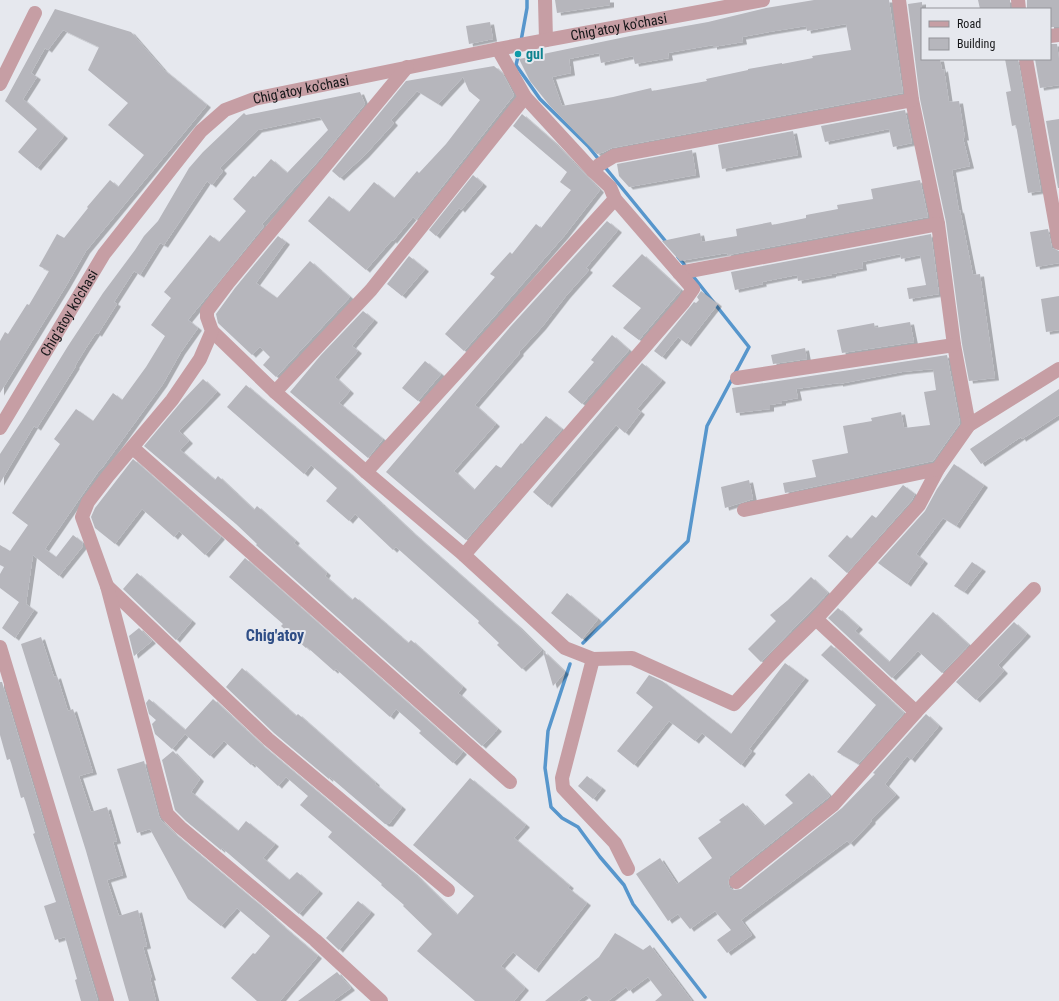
<svg xmlns="http://www.w3.org/2000/svg" width="1059" height="1001" viewBox="0 0 1059 1001" font-family="'Roboto Condensed',sans-serif">
<style>
.lines{fill:none;stroke-linecap:round;stroke-linejoin:round}
.stream{stroke:#5796cc;stroke-width:3.5}
.building{fill:#b6b6bc;fill-rule:evenodd;filter:url(#shadow)}
.minor{stroke:#c69ea4;stroke-width:14}
.culture-dot{fill:#0f9aa8;stroke:#e6e8ee;stroke-width:1.5}
.labels{text-anchor:middle;dominant-baseline:central;stroke-width:4;stroke-linejoin:round;paint-order:stroke}
.street-label{font-size:14px;fill:#161719;stroke:#e6e8ee}
.culture-label{font-size:14px;font-weight:bold;fill:#0d838f;stroke:#e6e8ee;text-anchor:start}
.quarter-label{font-size:16px;font-weight:bold;fill:#2f4e86;stroke:#e6e8ee}
</style>
<defs>
<filter id="shadow"><feDropShadow dx="4" dy="2.5" stdDeviation="0" flood-color="#0004"/></filter>
</defs>
<rect width="100%" height="100%" fill="#e6e8ee"/>
<g class="lines">
<path class="stream" d="M521,41l6,-33v-8
M520,48l-4,17 24,34 48,47 12,15
M604,166l63,77
M678,257l9,11
M583,643l105,-102 19,-115 42,-79 -57,-72
M570,664l-22,67 -3,37 6,39 11,11 16,9 22,30 24,28 9,19 72,93"/>
</g>
<path class="building" d="M555,0h55v5l-53,8z
M814,0h75l14,93 -291,55 -8,4 -7,2 -47,-48 -20,-25 -11,-22 111,-23 78,-14 58,-14zM846,24l5,26 -39,6 1,2 -31,6v-1l-34,6v1l-42,9 1,2 -55,10 -1,-3 -38,9 -51,9 -10,-29 19,-4 -2,-14 30,-6 2,10 32,-7 2,8 34,-6 -1,-5 45,-8v2l30,-5 -1,-5 27,-5 37,-6 1,5z
M978,0h32v9h-30z
M1027,0h32v27h-9v-18h-23z
M922,2v57h18l2,11 2,-1 5,33 10,-1 6,37h-2l7,28 -18,4 7,41 1,-1 13,65 7,-1 15,104 -26,3 -7,-37 -16,-122 -26,-123 -12,-95z
M55,9l76,23 33,38 43,35 -121,146 -20,35 -66,107v-52l5,-9 3,2 19,-30 2,1 20,-34 -10,-5 18,-32 7,4 24,-30 -1,-1 23,-27 8,7 26,-32 -36,-30 20,-22 -40,-33 11,-23 -36,-17 -15,20 -3,-2 -14,25 6,4 -14,22 41,37 -27,32 -19,-16 19,-23 -32,-28z
M490,22l3,17 -24,5 -3,-18z
M1050,44h7l2,15v26l-19,3 -5,-29h15z
M1005,59h13l23,132 -13,2 -12,-68 -4,1 -6,-34 5,-1z
M494,66l9,8 11,21 -98,125 -3,-3 -20,24 -1,-1 -26,30 -58,-49 21,-25 20,16 25,-30 20,16 23,-27 2,2 27,-29 34,-44 -11,-9 -6,-14 -25,27 -21,-13 -26,29 3,3 -29,32 -25,23 -8,-7 74,-90z
M360,92l5,12 -46,56 -57,64 2,2 -76,94 10,8 -17,24 -18,32 -61,84 -4,4 -53,77 11,8 17,-22 9,7 1,4 -24,30 -26,-21 -7,49 8,6 -19,28 -13,-10 17,-26 -19,-14v-14l4,-7 -4,-2v-20l10,6 18,-26 -16,-12 48,-69 -6,-5 22,-30 17,12 20,-28 9,7 24,-33 19,-31 -14,-11 20,-27 -7,-6 46,-57 9,7 27,-31 -13,-12 20,-23 2,1 16,-18 16,14 41,-43 -8,-13 -62,13 -38,38 3,3 -11,14 -5,-4 -43,64 -4,-2 -20,32 -6,-4 -20,31 3,2 -19,30 -2,-1 -10,15 -11,18h1l-39,62 -3,-2 -34,57v-29l23,-35 45,-73 35,-53 32,-43 9,-14 14,-15 31,-53 14,-16 41,-39 2,2z
M905,110l7,33 -19,4 -4,-18 -64,13 -4,-16z
M522,114l32,28 46,48 -35,45 -101,116 -19,-17 50,-57 -5,-3 20,-22 2,2 24,-30 5,4 30,-38 -11,-8 7,-10 -54,-46z
M1059,119v69h-1l-12,-67z
M793,131l5,24 -76,14 -4,-24z
M692,150l4,25 -67,12 -10,-11 -2,-12z
M473,175l10,9 -22,26 -2,-2 -23,28 -7,-6z
M920,180l8,37 -200,38 -1,-2 -47,8 -18,-20 38,-8 2,9 35,-6 -1,-7 35,-7 1,3 34,-7v-3l32,-6 -1,-4 36,-6 -2,-10z
M607,221l11,9 -32,38 3,2 -23,26 -24,31 -23,25 1,1 -45,52 21,19 -42,47 20,19 22,-25 5,3 20,-25 1,1 24,-28 16,13 -96,111 -80,-68 125,-146z
M1048,229l4,19 7,3v12l-23,4 -6,-35z
M931,234l8,60 -30,5 -2,-11 19,-3 -6,-30 -19,4 -1,-5 -38,8 1,6 -31,6v1l-34,6 -1,-6 -35,7 1,2 -28,6 -4,-18z
M278,236l8,6 -30,41 21,15 33,-37 40,36 -74,80 -13,-12 7,-8 -10,-10 -8,8 -34,-32 -2,-9 19,-26z
M642,254l39,36 -42,50 -16,-12 18,-20 -29,-22z
M409,256l16,13 -23,27 -15,-12z
M701,291l17,13 -31,40 -9,-7 -16,20 -8,-6 40,-49 2,1 3,-3 -2,-3z
M1059,296v34l-13,2 -5,-33z
M363,311l11,9 -22,26 6,5 -23,26 15,14 -11,12 44,36 -15,19 -78,-66 31,-37z
M910,322l4,20 -72,11 -5,-23 37,-7 1,5z
M612,335l17,15 -47,54 -14,-12 26,-30 -3,-2z
M805,348l2,11 -34,5 -2,-9z
M947,355l13,68 -27,38 -148,32 -2,-10 33,-6 -4,-17 36,-7 -5,-27 29,-5 -1,-3 30,-6 3,16 26,-3 -6,-33 12,-2 -3,-21 -31,3 -63,12v-1l-43,6 2,9 -16,3v2l-12,2v4l-34,4 -4,-25z
M425,361l16,13 -23,27 -16,-13z
M642,363l20,17 -25,29 4,3 -16,21 -9,-8 -68,80 -15,-13z
M203,379l14,13 -38,39 10,10 -9,9 35,30 3,-4 36,34 3,-4 39,35 -2,2 33,30 -2,3 27,24 3,-3 53,46 3,-3 52,47 -5,6 40,36 -16,17 -226,-201 1,-1 -21,-20 -92,-78 38,-45z
M246,385l102,87 64,60 106,94 24,24 -20,19 -25,-24 2,-2 -21,-20 1,-2 -83,-74 -3,3 -38,-36 -6,7 -23,-20 11,-13 -26,-23 -7,9 -77,-67z
M1059,389v26l-37,24 -1,-2 -40,27 -11,-15z
M133,459l88,78 -16,18 -26,-24 -5,6 -32,-28 -27,35 -20,-16 -4,-11 4,-9z
M954,464l30,21 -28,41 -13,-8 -27,36 8,7 -17,23 -29,-21 47,-52 12,-22z
M749,480l4,19 -28,9 -4,-21z
M903,485l12,9 -3,6 -65,73 -19,-17 19,-21 4,4 21,-24 4,3z
M245,558l218,194 -10,11 -34,-30 2,-2 -25,-22 -6,8 -54,-48 -2,2 -27,-24 -1,1 -25,-22 2,-2 -54,-47z
M972,562l10,7 -18,23 -10,-6z
M137,573l55,48 -16,19 -53,-51z
M811,577l17,16 -67,69 -13,-13 28,-28 -6,-6 18,-15z
M567,593l31,26 -16,20 -31,-26z
M838,608l21,19 -4,4 34,31 44,-50 36,33 -27,28 -24,-22 -26,27 -64,-60z
M1014,622l13,12 -29,31 6,6 -28,29 -20,-18z
M139,628l13,13 -18,15 -5,-20z
M41,637l13,40 3,-1 11,35 5,-2 20,63 -14,4 12,36 16,-5 10,34 -4,1 10,33 -16,5 12,36 19,-6 9,36 -4,1 9,31h-2l6,23h-27l-43,-150 -65,-207z
M831,645l73,68 -46,51 -21,-12 39,-47 -55,-50z
M543,651l22,21 -12,14z
M785,663l20,15 -56,71 3,2 -11,14 -39,-32 -7,8 -26,-20 -35,44 -17,-14 36,-44 -17,-14 13,-18 13,6 69,53z
M242,668l54,48 2,-2 78,69 -1,1 27,23 -13,17h-4l-55,-47 -1,2 -55,-46 -48,-46z
M0,682h2l96,319h-17l-6,-21 2,-1 -12,-42 -10,3 -11,-34 12,-4 -23,-68 2,-1 -11,-36 -3,1 -11,-39 -3,1 -7,-25z
M149,699l36,31 28,-31 49,46 152,128 43,42 17,-19 -61,-51 57,-67 56,47 -12,13 56,48 -2,2 19,15 -52,67 -22,-18 -12,14 24,22 -11,13h-39l-58,-50 15,-17 -29,-28 1,-1 -23,-20 1,-1 -54,-47 4,-5 -32,-27 8,-9 -22,-19 -8,9 -25,-23 -2,2 -27,-24 -14,15 -25,-22 -13,15 -17,-15 -3,-10 4,-4 -7,-6 -3,-11z
M926,714l13,12 -28,34 -4,-4 -22,28 11,11 -25,25 1,1 -22,23 -3,-3 -106,79 11,15 -25,18 -10,-13 14,-10 -16,-19 -25,18 -12,-15 -10,7 -32,-47 24,-16 17,26 35,-26 -14,-20 23,-16 -2,-2 24,-17 21,23 29,-23 -8,-8 24,-22 21,23 -100,80 -2,7 2,5 3,2 8,-1 101,-81 33,-34 -2,-1z
M173,751l27,28 -9,13 47,39 8,-10 29,23 -12,14 26,22 8,-8 22,19 -20,23 -77,-66 -1,2 -35,-29 -11,-11 -13,-50z
M144,761l15,55 2,4 14,14 85,71 24,22 34,29 -38,45h-23l-26,-23 22,-25 2,1 15,-18 -33,-28 -16,18 -33,-27 -38,-70 -13,4 -20,-64z
M587,776l15,12 -9,11 -15,-13z
M358,901l13,11 -32,38 -13,-12z
M615,933l28,17 7,-5 42,56h-37l7,-6 -14,-18 -19,14 -3,-4 -18,14h-16l-6,-6 -8,6h-33l54,-44z
M337,972l14,16 -18,13h-35z"/>
<g class="lines">
<g class="minor">
<path d="M545,0l1,40"/>
<path d="M899,0l13,100 26,124 16,121 15,80"/>
<path d="M1018,0l1,9"/>
<path d="M1050,36l9,-1"/>
<path d="M1026,59l33,184"/>
<path d="M0,84l35,-71"/>
<path d="M593,171l6,-6 15,-9 298,-56"/>
<path d="M679,273l259,-49"/>
<path d="M212,331l63,61 91,80 98,83 101,93 28,11 39,-1 102,46 45,-49 37,-36 103,-114 19,-36 31,-44 90,-56"/>
<path d="M737,378l217,-33"/>
<path d="M275,392l96,-102 154,-193"/>
<path id="s1" d="M0,428l104,-174 97,-123 24,-21 29,-11 244,-50 265,-49"/>
<path d="M133,448l377,334"/>
<path d="M366,472l249,-273"/>
<path d="M744,510l194,-41"/>
<path d="M464,555l219,-252 10,-14 -78,-90 -5,-12 -17,-16 -68,-74 -27,-48"/>
<path d="M107,586l161,153 180,151"/>
<path d="M816,619l100,93"/>
<path d="M0,647l107,354"/>
<path d="M593,659l-31,119 1,10 52,55 13,26"/>
<path d="M736,882l97,-77 83,-93 118,-123"/>
<path d="M381,1001l-66,-61 -135,-113 -13,-13 -60,-228 -25,-69 6,-15 20,-26 64,-76 28,-41 12,-28 -5,-14v-6l21,-28 179,-216"/>
</g>
</g>
<circle class="culture-dot" cx="518" cy="54" r="4"/>
<g class="labels">
<g class="street-label">
<text stroke="none"><textPath href="#s1" startOffset="794">Chig'atoy ko'chasi</textPath></text>
<text stroke="none"><textPath href="#s1" startOffset="470">Chig'atoy ko'chasi</textPath></text>
<text stroke="none"><textPath href="#s1" startOffset="134">Chig'atoy ko'chasi</textPath></text>
</g>
<g class="culture-label">
<text x="526" y="54">gul</text>
</g>
<g class="quarter-label">
<text x="275" y="635">Chig'atoy</text>
</g>
</g>
<rect x="921" y="8" width="130" height="52" fill="#e6e8ee" stroke="#939499"/>
<rect x="929" y="21" width="20" height="6" fill="#c69ea4" stroke="#939499"/>
<text x="957" y="28" font-size="12" fill="#161719">Road</text>
<rect x="929" y="38" width="20" height="12" fill="#b6b6bc" stroke="#939499"/>
<text x="957" y="48" font-size="12" fill="#161719">Building</text>
</svg>
